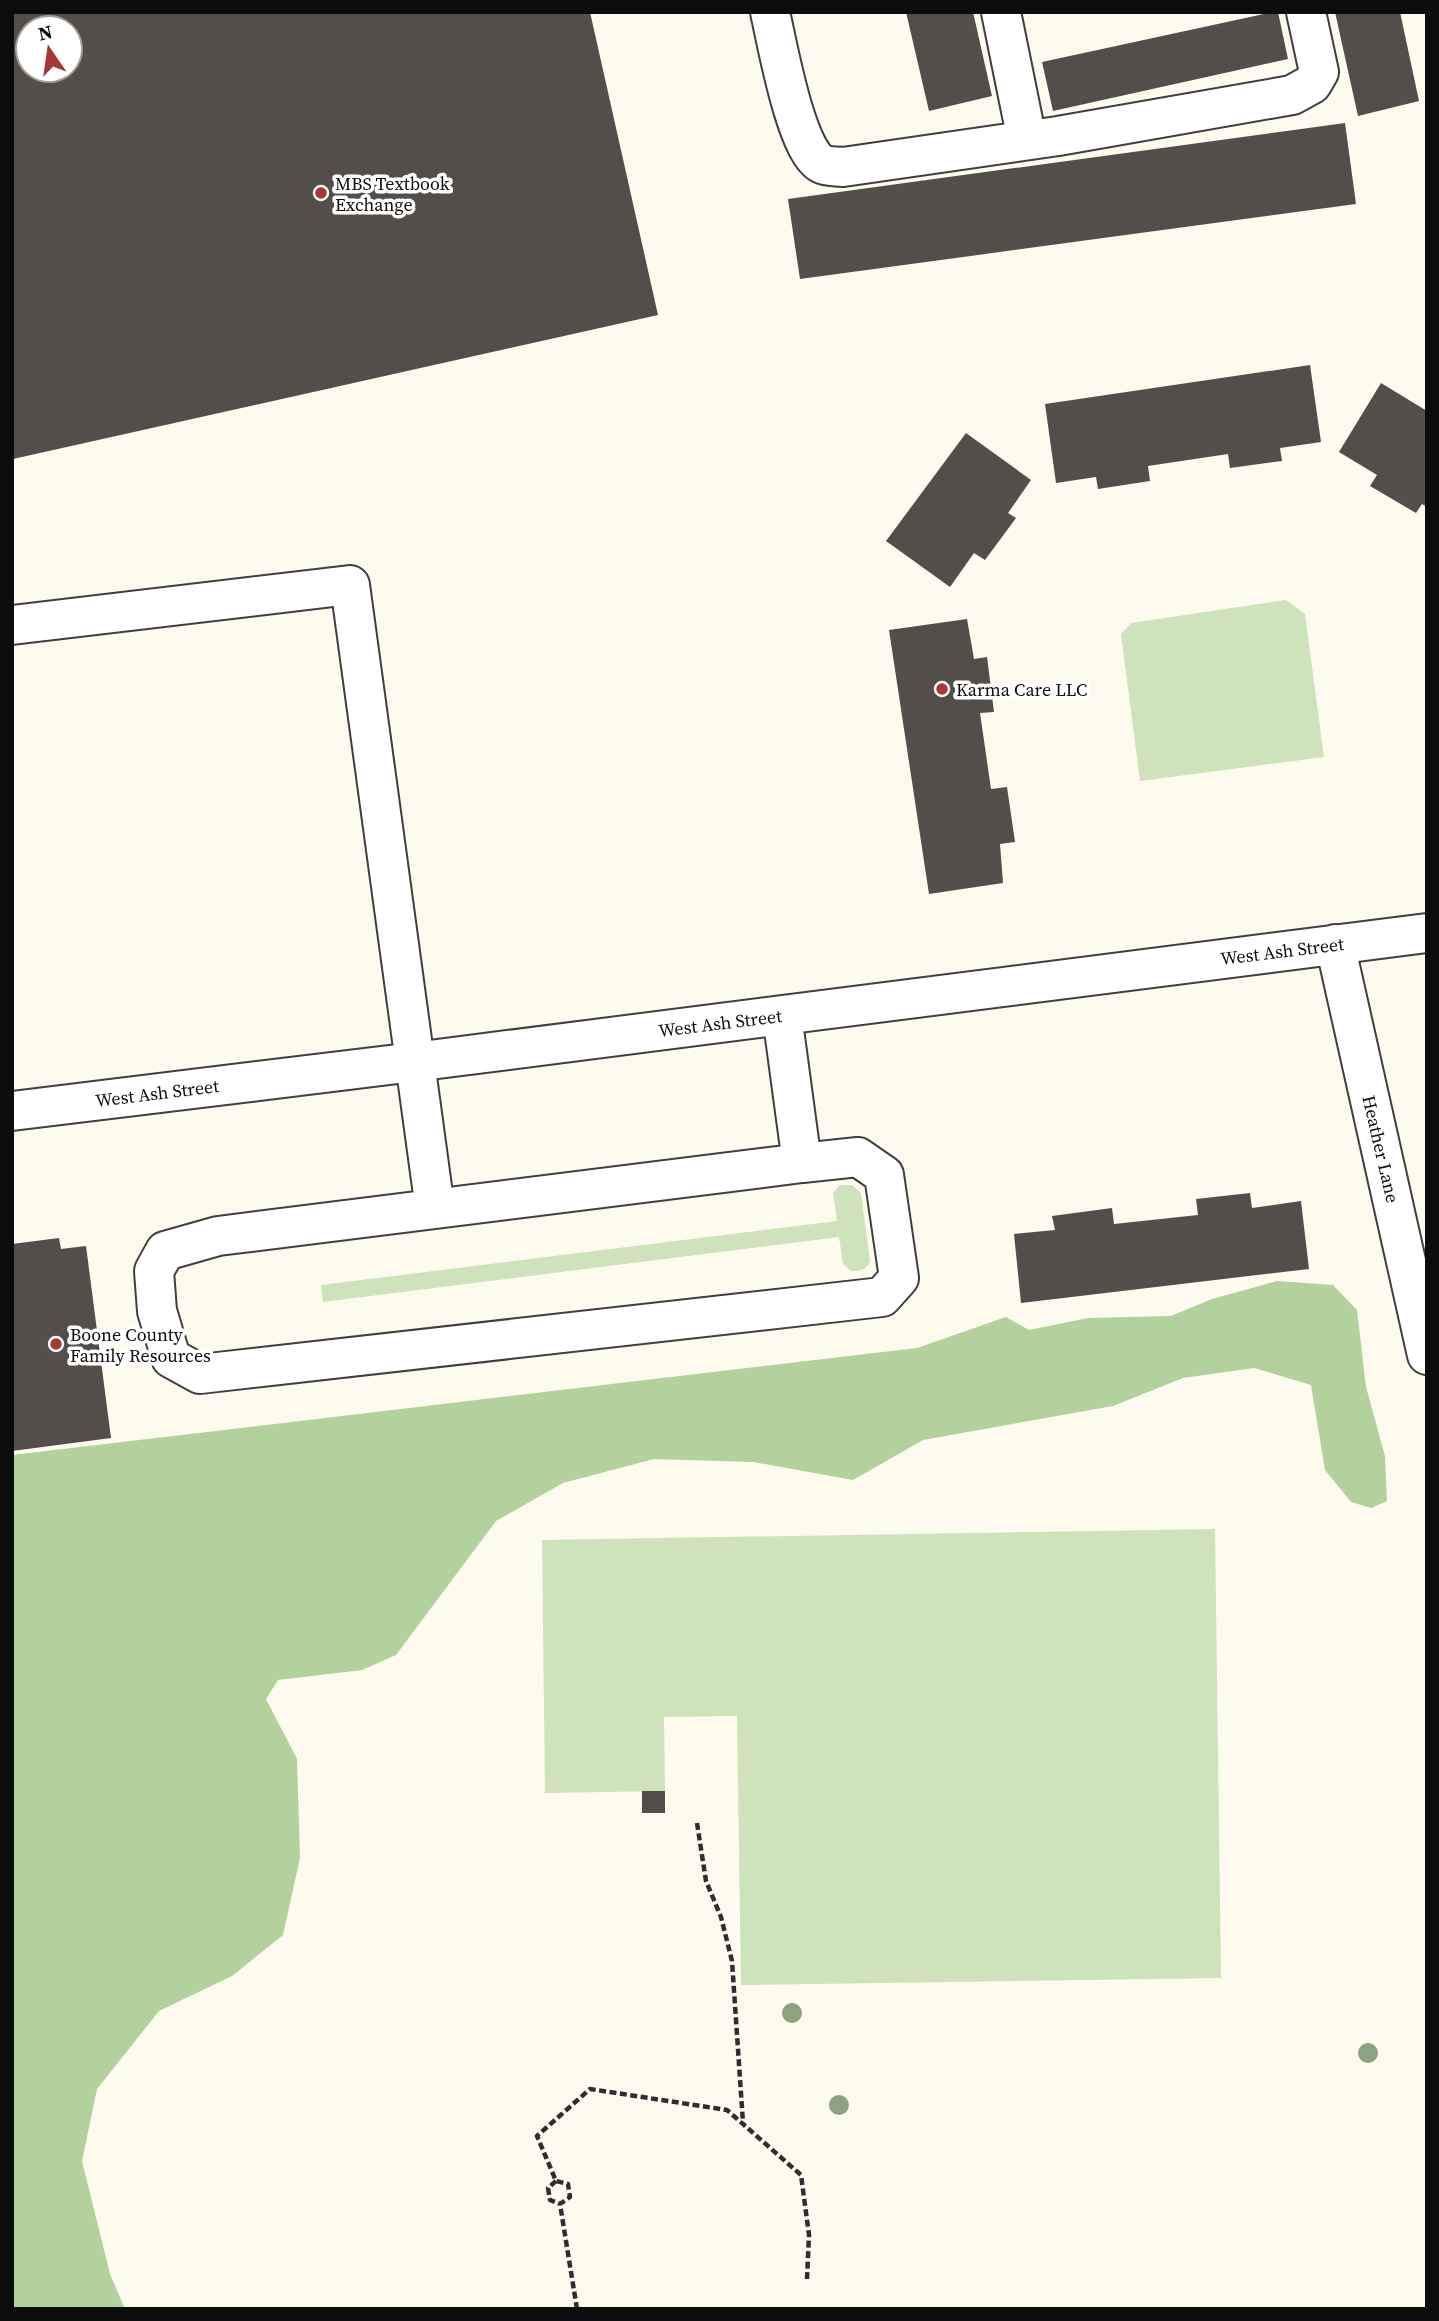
<svg xmlns="http://www.w3.org/2000/svg" width="1439" height="2321" viewBox="0 0 1439 2321" font-family="'Source Serif 4',serif">
<style>
.green{fill:#cee3bc}
.forest{fill:#b2d19d}
.building{fill:#534e4a;fill-rule:evenodd}
.lines{fill:none;stroke-linecap:round;stroke-linejoin:round}
.minor-casing{stroke:#3f3f3f;stroke-width:42}
.path{stroke:#2e2e2e;stroke-width:4.5;stroke-dasharray:7 3.5;stroke-linecap:butt}
.minor{stroke:#fff;stroke-width:38}
.tree{fill:#8ba37f}
.poi-dot{fill:#aa3637;stroke:#fff;stroke-width:2.5}
.labels{text-anchor:middle;dominant-baseline:central;stroke-width:7;stroke-linejoin:round;paint-order:stroke}
.poi-label{font-size:18px;fill:#0c0c0c;stroke:#fff;text-anchor:start}
.street-label{font-size:18px;fill:#0c0c0c;stroke:#fff}
</style>
<rect width="100%" height="100%" fill="#fdfaee"/>
<path class="green" d="M1286,600l19,14 19,143 -184,24 -19,-147 10,-11z
M840,1185h12l9,8 9,68c-3,9 -10,10 -19,10l-8,-7 -4,-27 -516,65 -2,-17 516,-64 -4,-28z
M1215,1529l6,449 -480,7 -4,-269 -73,1 1,74 -120,2 -3,-253z"/>
<path class="forest" d="M1277,1281l56,4 24,25 9,77 19,69 2,45 -16,7 -20,-6 -26,-32 -14,-85 -57,-17 -71,10 -70,28 -190,34 -70,40 -100,-18 -99,-3 -91,24 -67,38 -100,134 -34,15 -84,10 -12,19 31,60 3,99 -17,77 -51,41 -73,35 -62,78 -15,72 28,113 15,35h-113v-854l905,-107 89,-31 23,13 59,-12 83,-2 41,-17z"/>
<path class="building" d="M12,12h578l68,303 -645,144zM28,28h42v42h-42z
M906,12h67l19,84 -63,15z
M1273,12h5l10,47 -235,52 -11,-49z
M1335,12h65l19,89 -61,15z
M1345,123l11,81 -556,75 -12,-80z
M1310,365l11,77 -41,6 2,13 -52,7 -2,-14 -80,12 2,15 -52,8 -2,-12 -40,6 -11,-79z
M1381,383l46,28v96l-5,-3 -6,9 -46,-27 7,-11 -38,-23z
M966,433l65,47 -23,33 8,5 -31,42 -11,-7 -24,34 -64,-46z
M967,619l7,40 13,-2 7,55 -14,1 11,76 16,-2 8,55 -15,2 3,39 -74,11 -40,-264z
M1250,1193l2,15 49,-7 8,68 -288,34 -7,-69 41,-4 -3,-14 60,-8 2,16 84,-9 -2,-16z
M59,1238l2,11 25,-3 25,192 -99,13v-207z
M642,1791h23v22h-23z"/>
<g class="lines">
<g class="minor-casing">
<path id="minor" d="M770,12c7,30 26,140 52,152 5,3 15,2 21,3l215,-31 234,-41 20,-11 7,-12 -13,-60
M1001,12l26,128
M12,625l338,-40 85,624
M1335,944l92,411
M782,1015l20,148 -584,73 -53,15 -11,20 3,40 14,47 29,16 682,-77 17,-19 -15,-103 -26,-18 -56,6
M12,1111l402,-49 1013,-129"/>
</g>
<path class="path" d="M697,1823l9,58 15,36 11,44 11,162
M556,2181l-8,7 2,12 10,4
M577,2309l-17,-105 10,-7 -2,-13 -12,-3 -19,-45 53,-47 137,21 74,65 8,60 -2,44"/>
<use href="#minor" class="minor"/>
</g>
<g class="tree">
<circle cx="792" cy="2013" r="10"/>
<circle cx="1368" cy="2053" r="10"/>
<circle cx="839" cy="2105" r="10"/>
</g>
<g class="poi-dot">
<circle cx="321" cy="193" r="7"/>
<circle cx="942" cy="689" r="7"/>
<circle cx="56" cy="1344" r="7"/>
</g>
<g class="labels">
<g class="poi-label">
<text x="335" y="183">MBS Textbook<tspan x="335" dy="21">Exchange</tspan></text>
<text x="956" y="689">Karma Care LLC</text>
<text x="70" y="1334">Boone County<tspan x="70" dy="21">Family Resources</tspan></text>
</g>
<g class="street-label">
<text transform="translate(1282 951) rotate(-7)">West Ash Street</text>
<text transform="translate(720 1023) rotate(-7)">West Ash Street</text>
<text transform="translate(157 1093) rotate(-7)">West Ash Street</text>
<text transform="translate(1381 1149) rotate(77)">Heather Lane</text>
</g>
</g>
<rect width="1439" height="2321" fill="none" stroke="#0c0c0c" stroke-width="28"/>
<g transform="translate(49 49) rotate(347)"><circle r="33" fill="#ffffff" stroke="#9e9e9e" stroke-width="2"/>
<path d="M0-5L12 26L0 18L-12 26Z" fill="#aa3637"/>
<text y="-10" font-size="19" font-weight="bold" text-anchor="middle" fill="#0c0c0c">N</text>
</g>
</svg>
